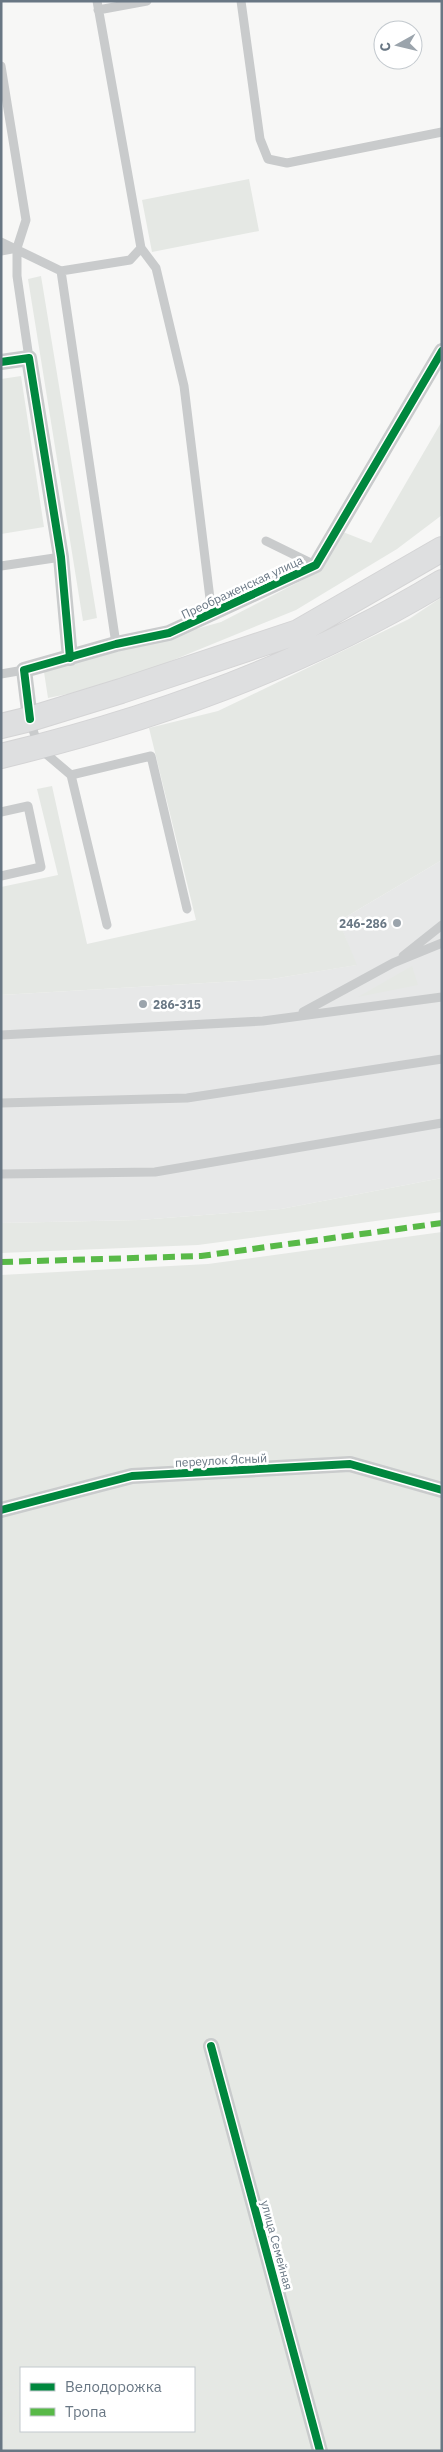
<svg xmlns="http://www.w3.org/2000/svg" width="443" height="2452" viewBox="0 0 443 2452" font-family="'IBM Plex Sans',sans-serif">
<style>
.built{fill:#e7e8e8}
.green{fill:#e5e8e4;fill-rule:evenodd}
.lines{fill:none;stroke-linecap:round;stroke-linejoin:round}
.secondary-casing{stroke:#d4d4d5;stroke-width:26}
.lane{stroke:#c9cbcc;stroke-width:9}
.street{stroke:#c9cbcc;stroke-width:16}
.secondary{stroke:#dedfe0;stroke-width:24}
.quiet{stroke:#58b947;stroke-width:6;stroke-dasharray:12 6;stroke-linecap:butt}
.cycleway-casing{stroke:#fff;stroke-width:11}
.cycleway{stroke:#00873e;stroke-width:8}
.poi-dot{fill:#9ba4ac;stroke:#fff;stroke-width:2}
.labels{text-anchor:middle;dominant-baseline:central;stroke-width:5;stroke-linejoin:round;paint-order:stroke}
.street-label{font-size:12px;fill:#697784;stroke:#fff}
.poi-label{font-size:12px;font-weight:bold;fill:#697784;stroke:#fff;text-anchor:end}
</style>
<rect width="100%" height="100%" fill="#f7f7f6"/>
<path class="built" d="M442,860v318l-161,31 -142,11 -138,3v-228l271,-16 84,-14 -17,-44z"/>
<path class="green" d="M249,179l10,52 -107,21 -10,-52z
M41,276l56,342 -14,3 -55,-342z
M21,376l23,151 -43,7v-155z
M442,421v94l-45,34 -101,61 -184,75 -64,13 -4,-26 177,-50 101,-52 21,-38 28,11z
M442,597v263l-103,61 18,44 -85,14 -271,16v-108l57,-12 -21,-86 15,-3 35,158 109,-24 -47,-192 69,-17 191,-92z
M412,966l6,19 -60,12z
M442,1178v34l-244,33 -197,8v-30l138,-3 142,-11z
M442,1232v1219h-441v-1176l207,-11zM21,2368h173v63h-173z"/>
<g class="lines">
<g class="secondary-casing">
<path id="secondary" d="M1,726l29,-7 91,-28 177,-59 144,-83
M1,756c154,-37 306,-92 441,-174"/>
</g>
<path class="lane" d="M241,1l19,138 8,20 19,4 155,-31
M98,10l49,-9
M1,66l25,154 -9,28v28l12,82
M1,242l60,29 69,-11 11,-12 -44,-247
M141,248l15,20 28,118 28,229
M1,251l16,-3
M61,271l55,373
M266,541l49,24
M1,566l60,-9
M1,674l23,-4
M30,719l8,28 33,28
M1,812l27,-6 13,61 -40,9
M107,925l-36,-150 80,-19 36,153
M403,956l39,-31
M303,1012l90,-49 49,-20
M1,1035l262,-14 179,-24
M1,1103l186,-5 255,-39
M1,1174l154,-2 287,-49"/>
<path class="street" d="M1,362l28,-4 32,199 9,101
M30,719l-6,-49 92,-26 53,-11 147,-68 126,-214
M1,1510l131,-34 218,-12 92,26
M211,2046l109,405"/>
<use href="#secondary" class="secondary"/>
<path class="quiet" d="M1,1262l200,-6 241,-33"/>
<g class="cycleway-casing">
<path id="cycleway" d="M1,362l28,-4 32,199 9,101
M30,719l-6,-49 92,-26 53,-11 147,-68 126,-214
M1,1510l131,-34 218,-12 92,26
M211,2046l109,405"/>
</g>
<use href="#cycleway" class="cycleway"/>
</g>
<g class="poi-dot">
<circle cx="397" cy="923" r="5"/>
<circle cx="143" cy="1004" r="5"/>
</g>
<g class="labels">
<g class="street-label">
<text transform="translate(242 587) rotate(-25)">Преображенская улица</text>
<text transform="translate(221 1460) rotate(-3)">переулок Ясный</text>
<text transform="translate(277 2245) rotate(75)">улица Семейная</text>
</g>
<g class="poi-label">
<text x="387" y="923">246-286</text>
<text x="153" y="1004" text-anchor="start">286-315</text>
</g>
</g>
<rect width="443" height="2452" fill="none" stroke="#697784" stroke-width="5"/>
<rect x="20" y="2367" width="175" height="65" fill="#ffffff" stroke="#c3c9ce"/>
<rect x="30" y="2383" width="25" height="8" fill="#00873e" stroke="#c3c9ce"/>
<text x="65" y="2392" font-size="15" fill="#697784">Велодорожка</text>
<rect x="30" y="2408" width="25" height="8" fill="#58b947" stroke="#c3c9ce"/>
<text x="65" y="2417" font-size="15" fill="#697784">Тропа</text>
<g transform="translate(398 45) rotate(262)"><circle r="24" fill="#ffffff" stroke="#c3c9ce"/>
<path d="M0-4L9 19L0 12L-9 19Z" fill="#9ba4ac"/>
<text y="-8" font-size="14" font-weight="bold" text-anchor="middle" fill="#697784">С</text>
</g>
</svg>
